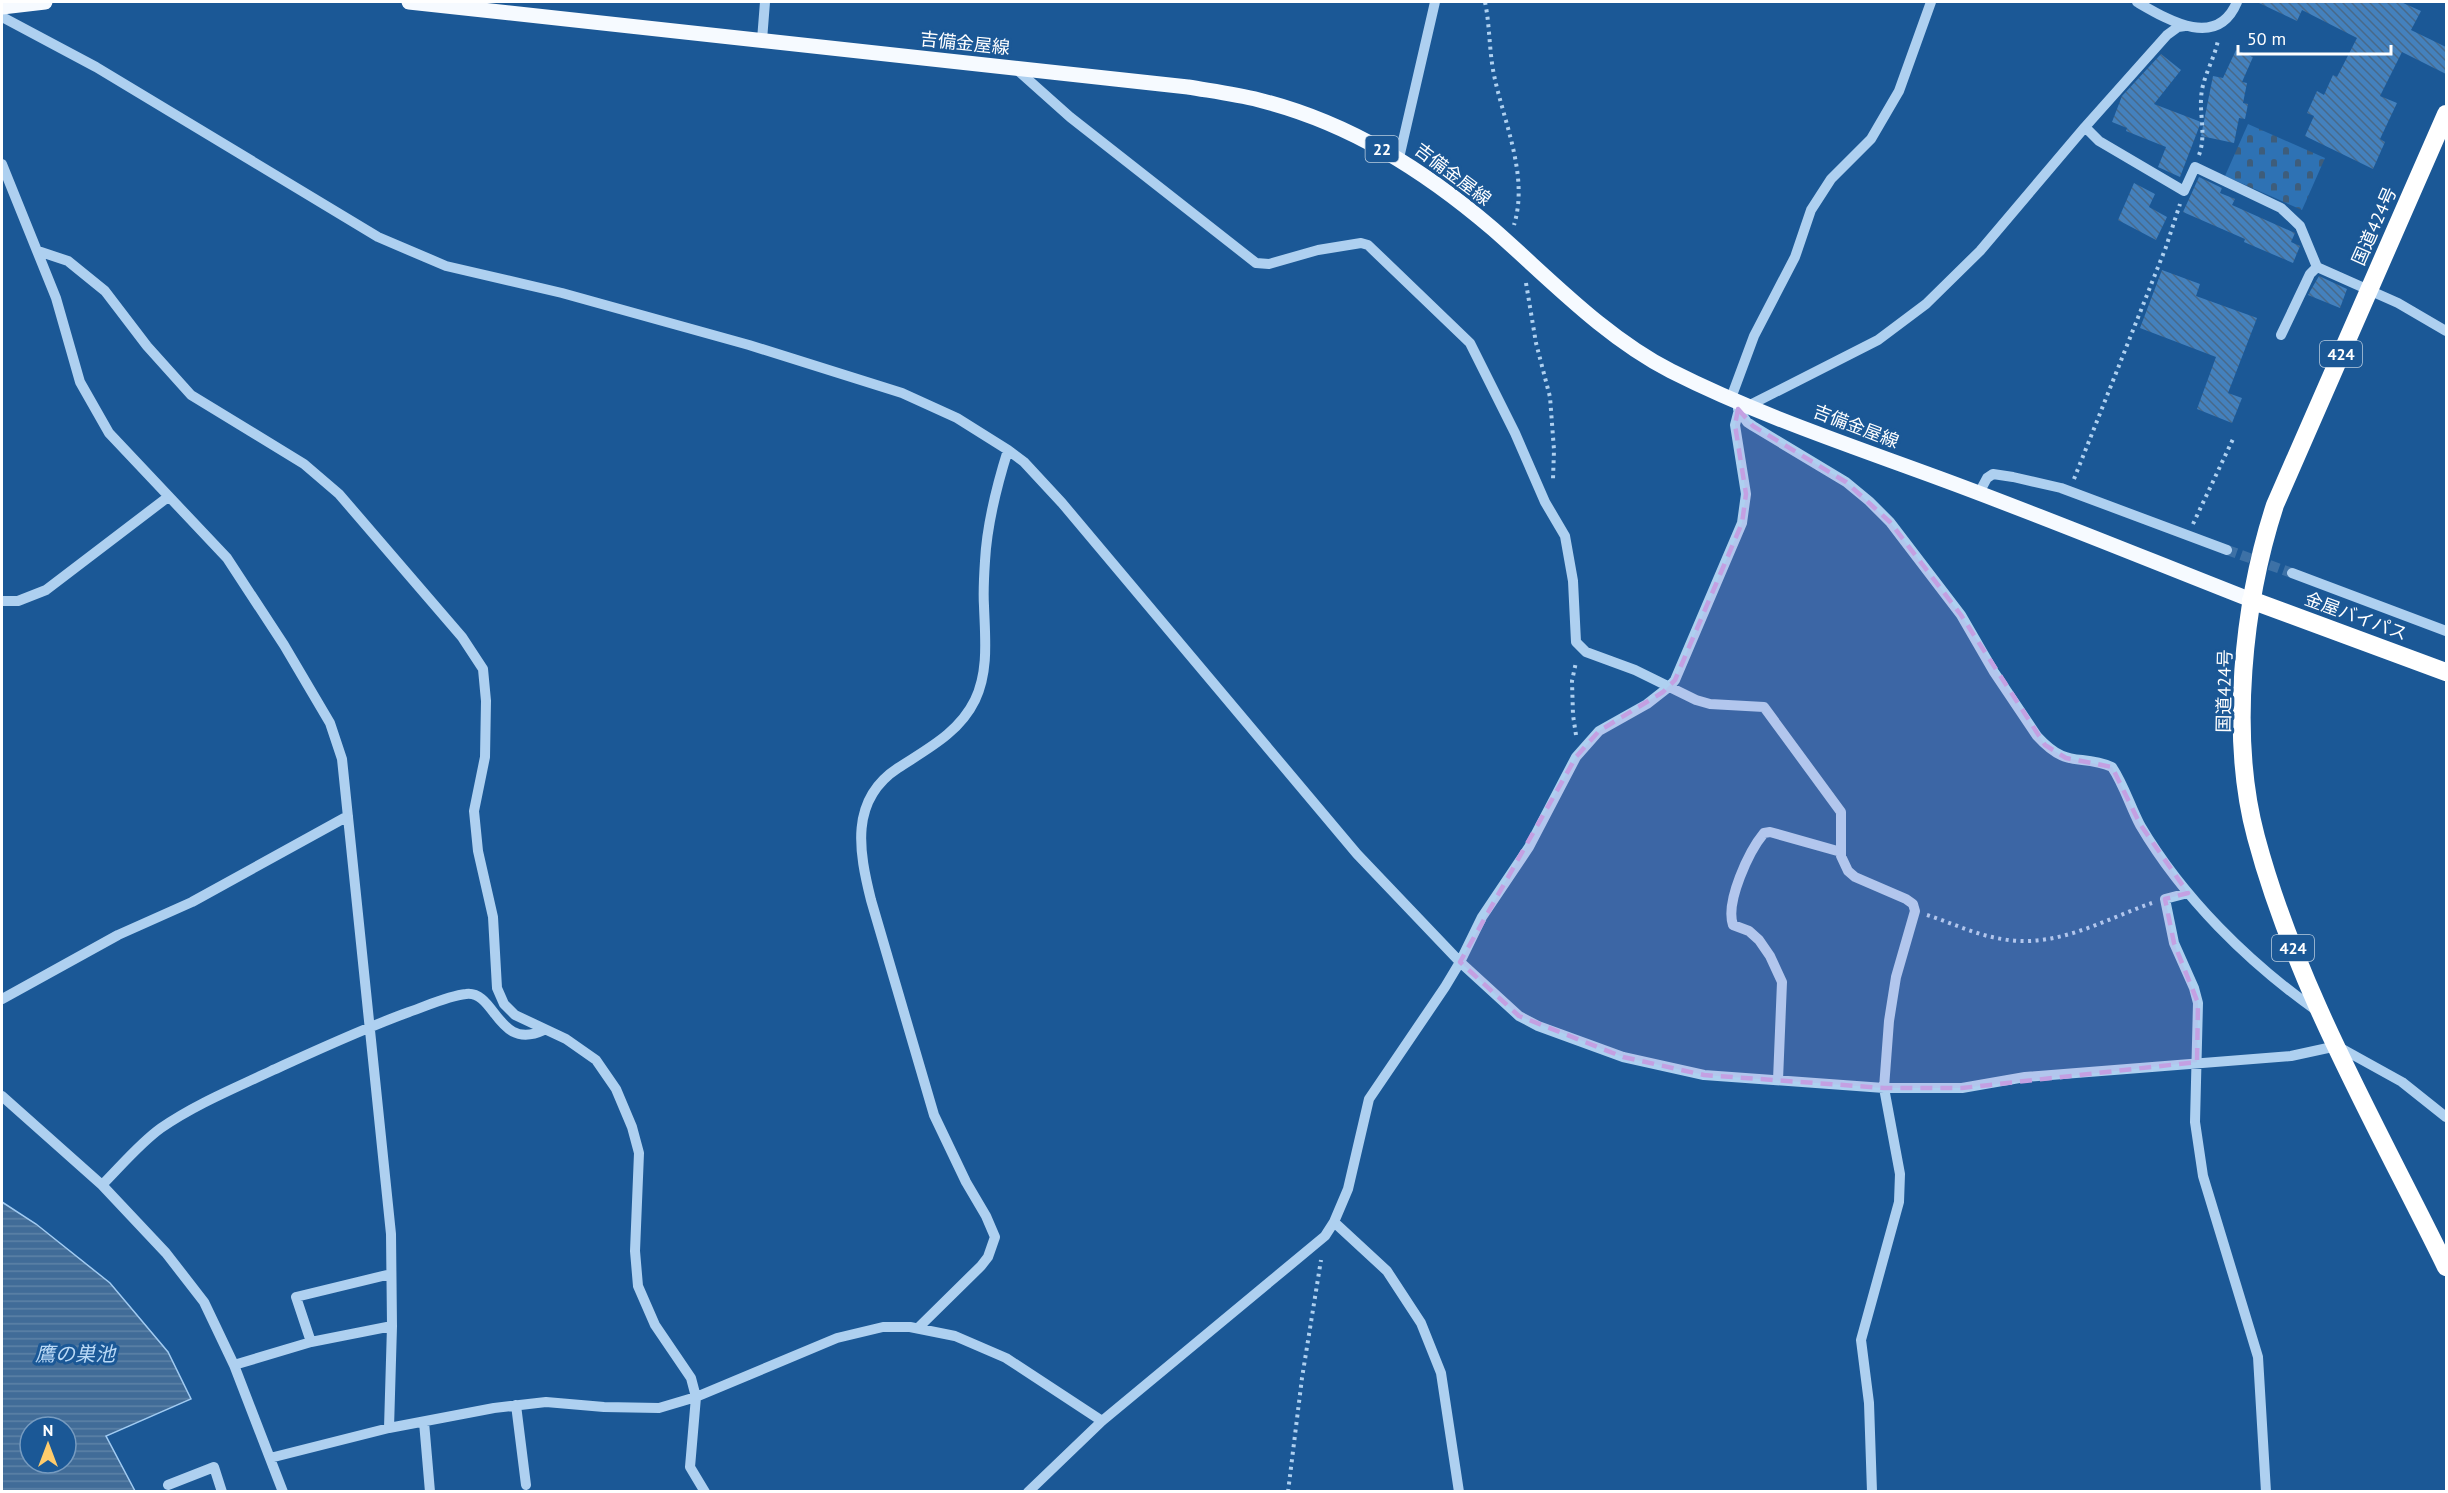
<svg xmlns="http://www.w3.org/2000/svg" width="2448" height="1493" viewBox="0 0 2448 1493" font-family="'PT Sans','Noto Sans JP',sans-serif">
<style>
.cemetery{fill:url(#cemetery-stones)}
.water{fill:url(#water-rules);stroke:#a1cbf2;stroke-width:1.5;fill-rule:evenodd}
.building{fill:url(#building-back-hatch)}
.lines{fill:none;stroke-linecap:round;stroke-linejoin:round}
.minor-tunnel{stroke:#3d71a6;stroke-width:10;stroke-dasharray:10 5;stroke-linecap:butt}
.path{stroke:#aed0f0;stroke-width:4;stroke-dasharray:3 4.5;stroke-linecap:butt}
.minor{stroke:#aed0f0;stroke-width:10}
.major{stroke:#f6faff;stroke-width:15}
.highway{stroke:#fff;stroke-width:18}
.marked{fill:#c4a0e2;fill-opacity:0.2;stroke:#c4a0e2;stroke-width:4.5;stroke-dasharray:12 8;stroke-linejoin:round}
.labels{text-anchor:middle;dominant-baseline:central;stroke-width:6;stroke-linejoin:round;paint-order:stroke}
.shield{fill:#1b5896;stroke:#bbcde0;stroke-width:1.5}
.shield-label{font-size:16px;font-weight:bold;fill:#fff}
.street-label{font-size:18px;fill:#fff;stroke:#1b5896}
.water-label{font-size:20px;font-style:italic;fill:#bad9f6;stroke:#1b5896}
</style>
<defs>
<pattern id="cemetery-stones" width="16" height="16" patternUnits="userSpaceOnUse" patternTransform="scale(1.5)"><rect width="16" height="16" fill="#2e72b4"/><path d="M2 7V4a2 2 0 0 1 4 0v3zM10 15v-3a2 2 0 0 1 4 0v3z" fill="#3e5d7b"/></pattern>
<pattern id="water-rules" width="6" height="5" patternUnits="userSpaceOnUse" patternTransform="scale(1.5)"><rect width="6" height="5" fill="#416c98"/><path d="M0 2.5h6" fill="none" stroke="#5e82a7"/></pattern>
<pattern id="building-back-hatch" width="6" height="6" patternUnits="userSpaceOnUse" patternTransform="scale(1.5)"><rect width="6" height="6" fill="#4481bd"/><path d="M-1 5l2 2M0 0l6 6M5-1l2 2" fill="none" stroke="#48698a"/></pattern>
</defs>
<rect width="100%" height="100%" fill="#1b5896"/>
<path class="cemetery" d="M2248,124l77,34 -23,52 -77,-34z"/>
<path class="water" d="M2,1202l34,22 74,59 58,69 23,47 -85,37 29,55h-133zM30,1427h36v36h-36z"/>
<path class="building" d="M2257,2h144l20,9 -10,19 35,17v27l-44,-22 -22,44 17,7 -17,36 5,3 -12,27 -68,-33 9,-20 -7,-3 10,-22 7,4 9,-20 4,2 20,-39 -55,-28 -5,11z
M2236,50l17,7 -11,25 5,1 -4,20 5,1 -3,15 -6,-1 -5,25 -33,-7 12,-60 10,2z
M2161,54l20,16 -27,34 47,18 -21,55 -22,-10 8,-20 -40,-16 1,-3 -15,-6 10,-26z
M2199,177l23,11 -2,5 15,6 -3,6 63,28 -4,9 9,4 -7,17 -49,-21 1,-3 -62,-27z
M2134,183l21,11 -6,13 18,10 -11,23 -38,-20z
M2162,270l38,14 -4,12 61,22 -29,75 14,5 -10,25 -35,-14 19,-52 -76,-29z
M2319,276l28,13 -7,19 -32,-13z"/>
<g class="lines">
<path class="minor-tunnel" d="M2227,550l65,23"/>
<path class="path" d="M1485,2c5,24 4,49 9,73 10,48 35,101 20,150
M2199,155c8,-22 -1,-43 3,-65 3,-17 13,-33 16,-50
M1526,283l10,60 14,54 4,53 -1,29
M2074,479l92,-232 14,-43
M2193,524l40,-85
M1576,735l-3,-20 -1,-34 4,-19
M1927,915c25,8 49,20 75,24 54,10 101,-19 150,-36
M1288,1492l14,-114 19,-118"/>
<path class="minor" d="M2137,2c31,18 80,48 100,0
M2,17l94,50 282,170 68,29 116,27 187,52 153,48 55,25 51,32 16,12 38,41 295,351 103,108 59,54 19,10 85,31 81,18 180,13h78l63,-11 266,-21 46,-10 65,36 44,35
M762,40l3,-38
M1015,68l55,49 186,146 13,1 49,-14 43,-7 7,2 102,98 45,90 30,69 20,34 8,45 3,61 10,10 49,18 61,30 14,4 54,3 77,105v44l7,15 7,6 51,22 7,5 2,7 -19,66 -7,44 -5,67 16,86 -1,28 -38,138 8,63 3,89
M2085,127l14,14 85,50 11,-24 86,41 19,18 17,41 81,36 48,28
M1399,158l36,-156
M2,164l54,134 24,84 29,51 118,125 57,87 46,78 12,36 49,475 1,92 -3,102
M38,251l30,10 37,30 42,55 44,49 113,69 35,30 123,143 21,32 3,32 -1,56 -11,54 4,40 15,66 4,71 7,16 11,11 51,24 30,21 20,29 16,38 7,26 -4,98 3,35 17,39 36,53 5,19 -6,70 15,25
M2281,335l29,-61 7,-7
M1731,398l23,-62 41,-79 16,-47 20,-31 40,-40 28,-48 32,-89
M1750,405l128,-65 48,-36 54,-53 105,-124 82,-92 11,-8 7,-1
M1738,409l9,13 6,4 93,56 23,19 21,21 71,93 33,57 43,64c31,34 42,17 75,31 12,18 18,39 28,58 43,73 108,137 177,186
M1979,493l8,-15 6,-4 20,3 48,11 166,62
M2292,573l154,58
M2,601h16l28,-11 122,-93
M2188,893l-23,6 9,44 20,45 4,15 -3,119 8,54 55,181 8,135
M2,999l116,-64 74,-33 156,-86
M1778,1080l4,-98 -12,-26 -11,-16 -10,-9 -16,-6c-8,-23 16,-74 31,-92l6,-1 71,20
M2,1096l100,89 64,68 38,49 30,63 49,127
M102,1185c19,-19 38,-42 59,-57 35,-24 72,-39 110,-57 46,-21 91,-42 138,-59 18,-6 38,-16 57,-18 30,-4 31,58 78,36
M1334,1222l53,49 34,52 20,50 18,119
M918,1328l63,-62 7,-9 7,-20 -9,-21 -20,-34 -32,-67 -63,-215c-12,-48 -22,-100 27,-132 29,-19 61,-35 77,-68 14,-29 10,-63 9,-94 -1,-15 0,-30 1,-45 2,-38 12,-76 23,-111
M311,1342l-15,-45 95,-23
M234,1365l77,-23 81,-16
M516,1405l10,80
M424,1422l6,70
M270,1458l119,-30 105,-20 52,-6 58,5 55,1 37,-11 141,-59 46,-11h27l45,9 51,22 96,63
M168,1485l46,-18 8,25
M1028,1492l74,-71 223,-185 9,-14 14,-33 21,-90 76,-112 15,-25 22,-45 47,-70 47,-90 23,-26 48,-27 23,-18 5,-6 67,-157 4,-29 -11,-69 6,-23"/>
<path class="major" d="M409,2l779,85c23,4 47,7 71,13 89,22 165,70 234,129 56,49 110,107 178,142 87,44 181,75 273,109 103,38 205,80 307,120
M2,7l43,-5"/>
<path class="highway" d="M2446,114l-171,391c-32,98 -46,232 -19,332 40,150 122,291 190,430
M2251,600l195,72"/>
</g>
<path class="marked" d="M1738,409l15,17 93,56 44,40 71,93 84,130 21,13 46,9 28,57 48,69 -23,6 9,44 24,60 -1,59 -235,26h-78l-180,-13 -81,-18 -104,-41 -59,-54 116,-205 23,-26 64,-39 12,-12 67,-157 4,-29 -11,-69z"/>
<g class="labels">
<g class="shield">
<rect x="1365.5" y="136" width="33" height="26" rx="4.5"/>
<rect x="2320" y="341" width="42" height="26" rx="4.5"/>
<rect x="2272" y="935" width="42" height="26" rx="4.5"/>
</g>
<g class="shield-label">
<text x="1382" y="149">22</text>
<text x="2341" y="354">424</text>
<text x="2293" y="948">424</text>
</g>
<g class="street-label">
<text transform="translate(965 43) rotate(6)">吉備金屋線</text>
<text transform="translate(1453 174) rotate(37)">吉備金屋線</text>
<text transform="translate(2374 226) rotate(-66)">国道424号</text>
<text transform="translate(1856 426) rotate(21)">吉備金屋線</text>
<text transform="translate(2356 616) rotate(20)">金屋バイパス</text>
<text transform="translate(2224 691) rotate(-89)">国道424号</text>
</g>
<g class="water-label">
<text x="75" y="1354">鷹の巣池</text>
</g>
</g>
<rect width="2448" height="1493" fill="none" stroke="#ffffff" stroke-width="6"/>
<g transform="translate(48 1445)"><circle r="28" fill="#1b5896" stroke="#769bc0" stroke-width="1.5"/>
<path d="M0-4.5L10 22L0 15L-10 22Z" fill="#ffcc6c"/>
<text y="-9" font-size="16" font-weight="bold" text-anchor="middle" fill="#ffffff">N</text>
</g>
<path d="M2238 45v9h153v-9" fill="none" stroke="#ffffff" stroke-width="3"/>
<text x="2247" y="45" font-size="18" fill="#ffffff" stroke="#1b5896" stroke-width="4.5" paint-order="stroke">50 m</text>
</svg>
